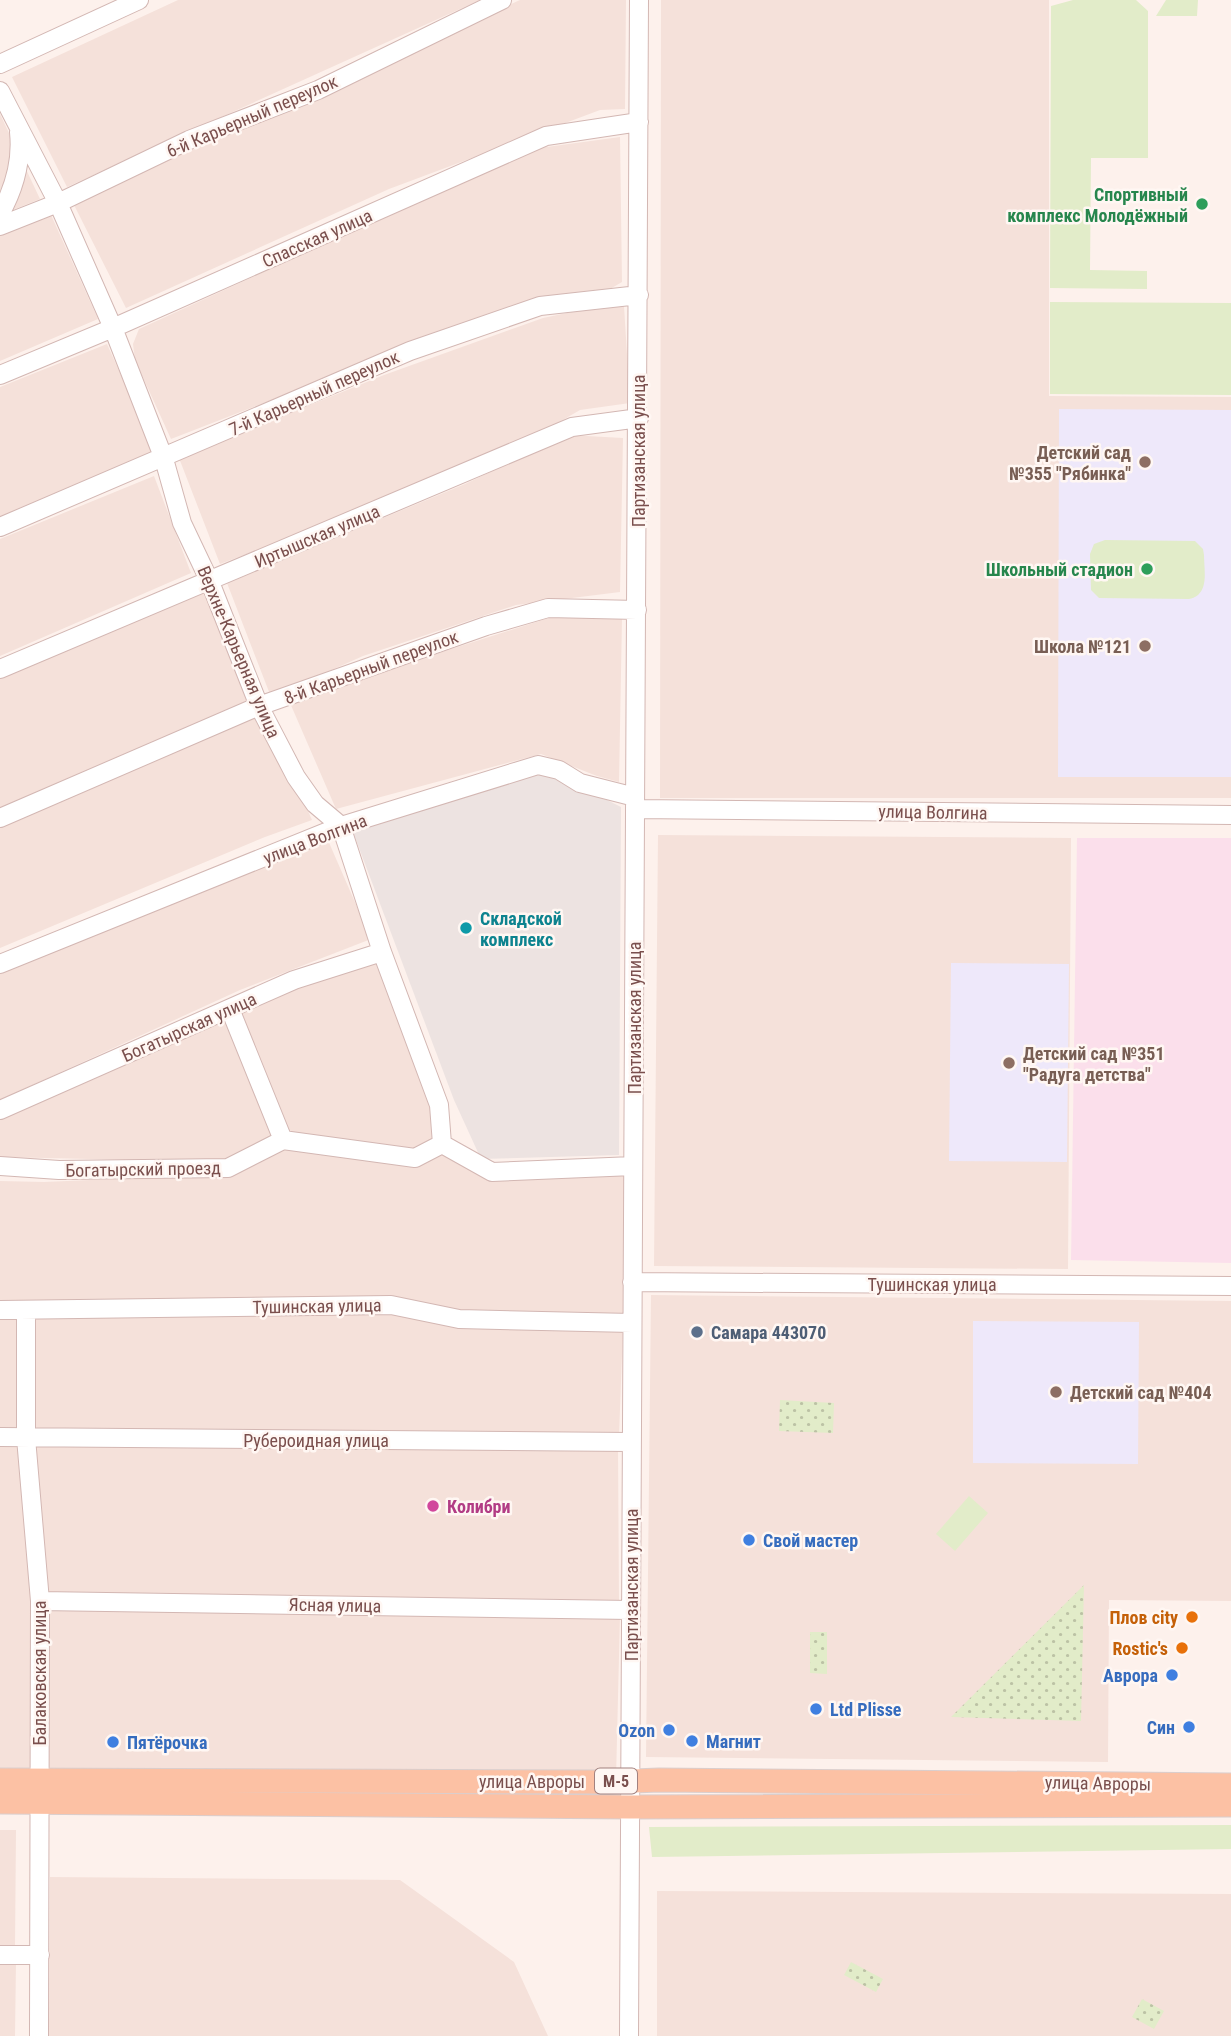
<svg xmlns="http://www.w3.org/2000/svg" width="1231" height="2036" viewBox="0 0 1231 2036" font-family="'Roboto Condensed',sans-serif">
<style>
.residential{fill:#f5e1da}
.industrial{fill:#ede3e1}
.education{fill:#eee8fa}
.medical{fill:#fbdfeb}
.green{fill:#e2ecc9}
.park{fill:url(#park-dots)}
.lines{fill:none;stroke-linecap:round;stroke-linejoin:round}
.minor-casing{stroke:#d3b7b3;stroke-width:20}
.major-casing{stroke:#dacecd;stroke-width:25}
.minor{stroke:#fff;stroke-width:18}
.major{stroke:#fcc1a4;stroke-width:23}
.leisure-dot{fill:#2e9e5b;stroke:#fff7f3;stroke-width:2.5}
.education-dot{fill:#8d6e63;stroke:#fff7f3;stroke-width:2.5}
.culture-dot{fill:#0f9aa8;stroke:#fff7f3;stroke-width:2.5}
.service-dot{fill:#5c6f8a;stroke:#fff7f3;stroke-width:2.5}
.hotel-dot{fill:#d1479c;stroke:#fff7f3;stroke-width:2.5}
.shop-dot{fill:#3f7fe0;stroke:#fff7f3;stroke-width:2.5}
.food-dot{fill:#e8710a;stroke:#fff7f3;stroke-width:2.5}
.labels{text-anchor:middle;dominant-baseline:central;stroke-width:5;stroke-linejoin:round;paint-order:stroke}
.shield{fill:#fff7f3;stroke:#a2817f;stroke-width:2}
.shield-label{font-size:16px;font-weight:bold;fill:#7a4f4d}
.street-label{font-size:18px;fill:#7a4f4d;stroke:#fff7f3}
.leisure-label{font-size:18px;font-weight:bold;fill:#27864d;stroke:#fff7f3;text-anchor:end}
.education-label{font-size:18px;font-weight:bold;fill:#785e54;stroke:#fff7f3;text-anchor:end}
.culture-label{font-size:18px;font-weight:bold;fill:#0d838f;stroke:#fff7f3;text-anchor:start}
.service-label{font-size:18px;font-weight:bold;fill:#4e5e75;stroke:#fff7f3;text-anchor:start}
.hotel-label{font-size:18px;font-weight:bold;fill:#b23c85;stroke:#fff7f3;text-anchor:start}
.shop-label{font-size:18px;font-weight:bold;fill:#366cbe;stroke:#fff7f3;text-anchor:start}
.food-label{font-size:18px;font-weight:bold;fill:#c56008;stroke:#fff7f3;text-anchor:end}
</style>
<defs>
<pattern id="park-dots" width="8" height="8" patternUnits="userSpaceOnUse" patternTransform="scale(1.75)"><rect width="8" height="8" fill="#e2ecc9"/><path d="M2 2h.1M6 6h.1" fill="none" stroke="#bcc2a5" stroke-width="1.8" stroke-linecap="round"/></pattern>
</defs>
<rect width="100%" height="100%" fill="#fdf1ec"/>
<path class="residential" d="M178,0h302l-413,187 -55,-110z
M520,0h106l-1,109 -25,1 -211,79 -263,119 -53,-105z
M661,0h388v396l182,1v401h-571z
M0,114l40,85 -40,16z
M620,137l2,145 -12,7 -200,57 -239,93 -36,-79 -2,-16 6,-15 393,-180z
M51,215l47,104 -98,42v-126z
M624,306l6,97 -50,7 -31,18 -181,81 -148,55 -41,-106 205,-83 159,-57 43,-9z
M107,344l49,109 -156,65v-131z
M569,435l54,3 -3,154 -104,13 -153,51 -92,41 -44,-114 238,-99z
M154,476l37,97 -191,83v-117z
M205,592l43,110 -248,108v-135z
M555,616l67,2 -3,164 -22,-6 -56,-22 -205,55 -46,-106 64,-23z
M262,714l22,43 28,63 -47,17 -265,111v-126z
M658,835l413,3 -3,431 -414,-3z
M327,838l44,101 -131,51 -240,110v-131z
M378,959l55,150 2,33 -22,10 -129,-15 -51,-124 64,-27z
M230,1014l50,124 -52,24 -228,-5v-42z
M275,1145l166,8 47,26 137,-5 -2,144 -623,-14v-123l44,1 185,-8z
M651,1295l580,6v300l-122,-1 -1,162 -462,-5z
M390,1312l233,15 -4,109 -588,-4 2,-117z
M0,1315h21l-2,118h-19z
M33,1445l585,3 1,155 -573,-7z
M0,1446l19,1 13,155v175h-32z
M48,1608l572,7 -4,164 -568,-4z
M0,1830h16l-1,117h-15z
M50,1877l350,3 114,82 34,74h-499z
M657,1891l574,3v142h-574z
M0,1962h16l-1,74h-15z"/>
<path class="industrial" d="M538,774l21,2 62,31 -2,348 -138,4 -27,-59 -101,-268z"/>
<path class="education" d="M1059,409l172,1v367h-173z
M951,963l118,1 -2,198 -118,-1z
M973,1321l166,1 -1,142 -165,-1z"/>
<path class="medical" d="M1077,838h154v425l-160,-3z"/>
<path class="green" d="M1073,0h63l12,11v147h-57l-1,112 57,1v18l-97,-1 1,-282z
M1166,0h32l-1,16h-41z
M1050,302l181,1v92l-181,-1z
M1105,540l90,1 8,8 1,6c0,16 6,40 -15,44l-90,-1 -8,-8 -1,-36 4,-10z
M969,1496l19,17 -33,38 -19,-17z
M1231,1825v24l-579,8 -3,-30z"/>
<path class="park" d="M780,1400l54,3 -1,30 -54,-2z
M1084,1585l-3,136 -130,-4z
M810,1632h17v42l-17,-1z
M851,1962l32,17 -7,13 -32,-17z
M1142,1999l22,12 -10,18 -22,-12z"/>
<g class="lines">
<g class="minor-casing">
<path id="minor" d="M0,64l139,-64
M0,91l58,112 55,125 51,131 18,64 28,59 49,124 37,71 19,27 26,22 41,126 57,153 3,39
M0,214c14,-25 22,-54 19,-82
M0,226l58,-23 131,-63 129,-50 184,-90
M0,375l113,-47 433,-192 93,-14
M0,527l410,-176 130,-45 99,-11
M0,669l572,-242 67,-9
M635,809l596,6
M0,818l259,-112 227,-80 62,-18 89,2
M0,964l341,-138 197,-61 21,5 21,13 55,14
M230,1009l53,131
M0,1110l294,-130 88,-28
M442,1144l50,28 141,-6
M0,1166l59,4 169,-2 55,-28 132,18 27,-14
M632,1282l599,4
M0,1310l391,-5 68,14 173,4
M26,1310v128l14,163 -1,435
M0,1437l631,5
M40,1601l591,9
M0,1955h40
M629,2036l10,-2036"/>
</g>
<g class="major-casing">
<path id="major" d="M0,1780l608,2 51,-2 572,5
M0,1802l630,5 601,-2"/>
</g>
<use href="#minor" class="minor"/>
<use href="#major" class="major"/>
</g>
<g class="leisure-dot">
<circle cx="1202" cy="204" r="7"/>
<circle cx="1147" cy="569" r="7"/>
</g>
<g class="education-dot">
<circle cx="1145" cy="462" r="7"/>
<circle cx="1145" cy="646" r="7"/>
<circle cx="1009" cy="1063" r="7"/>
<circle cx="1056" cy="1392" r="7"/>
</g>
<circle class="culture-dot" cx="466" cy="928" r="7"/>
<circle class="service-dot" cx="697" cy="1332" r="7"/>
<circle class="hotel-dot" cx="433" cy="1506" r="7"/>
<g class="shop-dot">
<circle cx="749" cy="1540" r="7"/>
<circle cx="1172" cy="1675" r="7"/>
<circle cx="816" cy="1709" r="7"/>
<circle cx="1189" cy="1727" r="7"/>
<circle cx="669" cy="1730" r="7"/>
<circle cx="692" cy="1741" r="7"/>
<circle cx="113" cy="1742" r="7"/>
</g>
<g class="food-dot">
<circle cx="1192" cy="1617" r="7"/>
<circle cx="1182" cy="1648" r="7"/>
</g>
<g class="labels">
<rect class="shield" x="595" y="1768.5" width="42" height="25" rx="5"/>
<g class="shield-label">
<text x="616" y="1781">М-5</text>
</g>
<g class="street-label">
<text transform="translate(252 116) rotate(-23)">6-й Карьерный переулок</text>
<text transform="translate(317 238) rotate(-24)">Спасская улица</text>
<text transform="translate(314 393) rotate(-24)">7-й Карьерный переулок</text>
<text transform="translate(638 451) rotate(-90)">Партизанская улица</text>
<text transform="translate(317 536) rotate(-23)">Иртышская улица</text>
<text transform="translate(239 652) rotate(67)">Верхне-Карьерная улица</text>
<text transform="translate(371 667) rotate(-20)">8-й Карьерный переулок</text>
<text transform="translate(933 812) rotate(1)">улица Волгина</text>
<text transform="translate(315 839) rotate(-21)">улица Волгина</text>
<text transform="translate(634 1018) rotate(-90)">Партизанская улица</text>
<text transform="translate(189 1027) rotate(-24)">Богатырская улица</text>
<text transform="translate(143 1169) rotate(-1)">Богатырский проезд</text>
<text x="932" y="1284">Тушинская улица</text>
<text transform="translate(317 1306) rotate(-1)">Тушинская улица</text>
<text x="316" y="1440">Рубероидная улица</text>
<text transform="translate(631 1585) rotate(-90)">Партизанская улица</text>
<text transform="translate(335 1605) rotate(1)">Ясная улица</text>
<text transform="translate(39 1673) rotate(-90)">Балаковская улица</text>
<text x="532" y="1781">улица Авроры</text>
<text transform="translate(1098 1783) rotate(1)">улица Авроры</text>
</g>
<g class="leisure-label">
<text x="1188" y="194">Спортивный<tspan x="1188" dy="21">комплекс Молодёжный</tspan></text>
<text x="1133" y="569">Школьный стадион</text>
</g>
<g class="education-label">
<text x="1131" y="452">Детский сад<tspan x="1131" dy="21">№355 "Рябинка"</tspan></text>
<text x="1131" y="646">Школа №121</text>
<text x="1023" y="1053" text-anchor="start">Детский сад №351<tspan x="1023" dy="21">"Радуга детства"</tspan></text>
<text x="1070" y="1392" text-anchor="start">Детский сад №404</text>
</g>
<g class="culture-label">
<text x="480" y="918">Складской<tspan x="480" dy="21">комплекс</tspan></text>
</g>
<g class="service-label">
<text x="711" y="1332">Самара 443070</text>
</g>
<g class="hotel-label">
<text x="447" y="1506">Колибри</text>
</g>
<g class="shop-label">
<text x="763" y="1540">Свой мастер</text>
<text x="1158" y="1675" text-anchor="end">Аврора</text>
<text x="830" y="1709">Ltd Plisse</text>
<text x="1175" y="1727" text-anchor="end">Син</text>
<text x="655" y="1730" text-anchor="end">Ozon</text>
<text x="706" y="1741">Магнит</text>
<text x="127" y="1742">Пятёрочка</text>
</g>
<g class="food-label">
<text x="1178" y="1617">Плов city</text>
<text x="1168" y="1648">Rostic's</text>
</g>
</g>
</svg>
